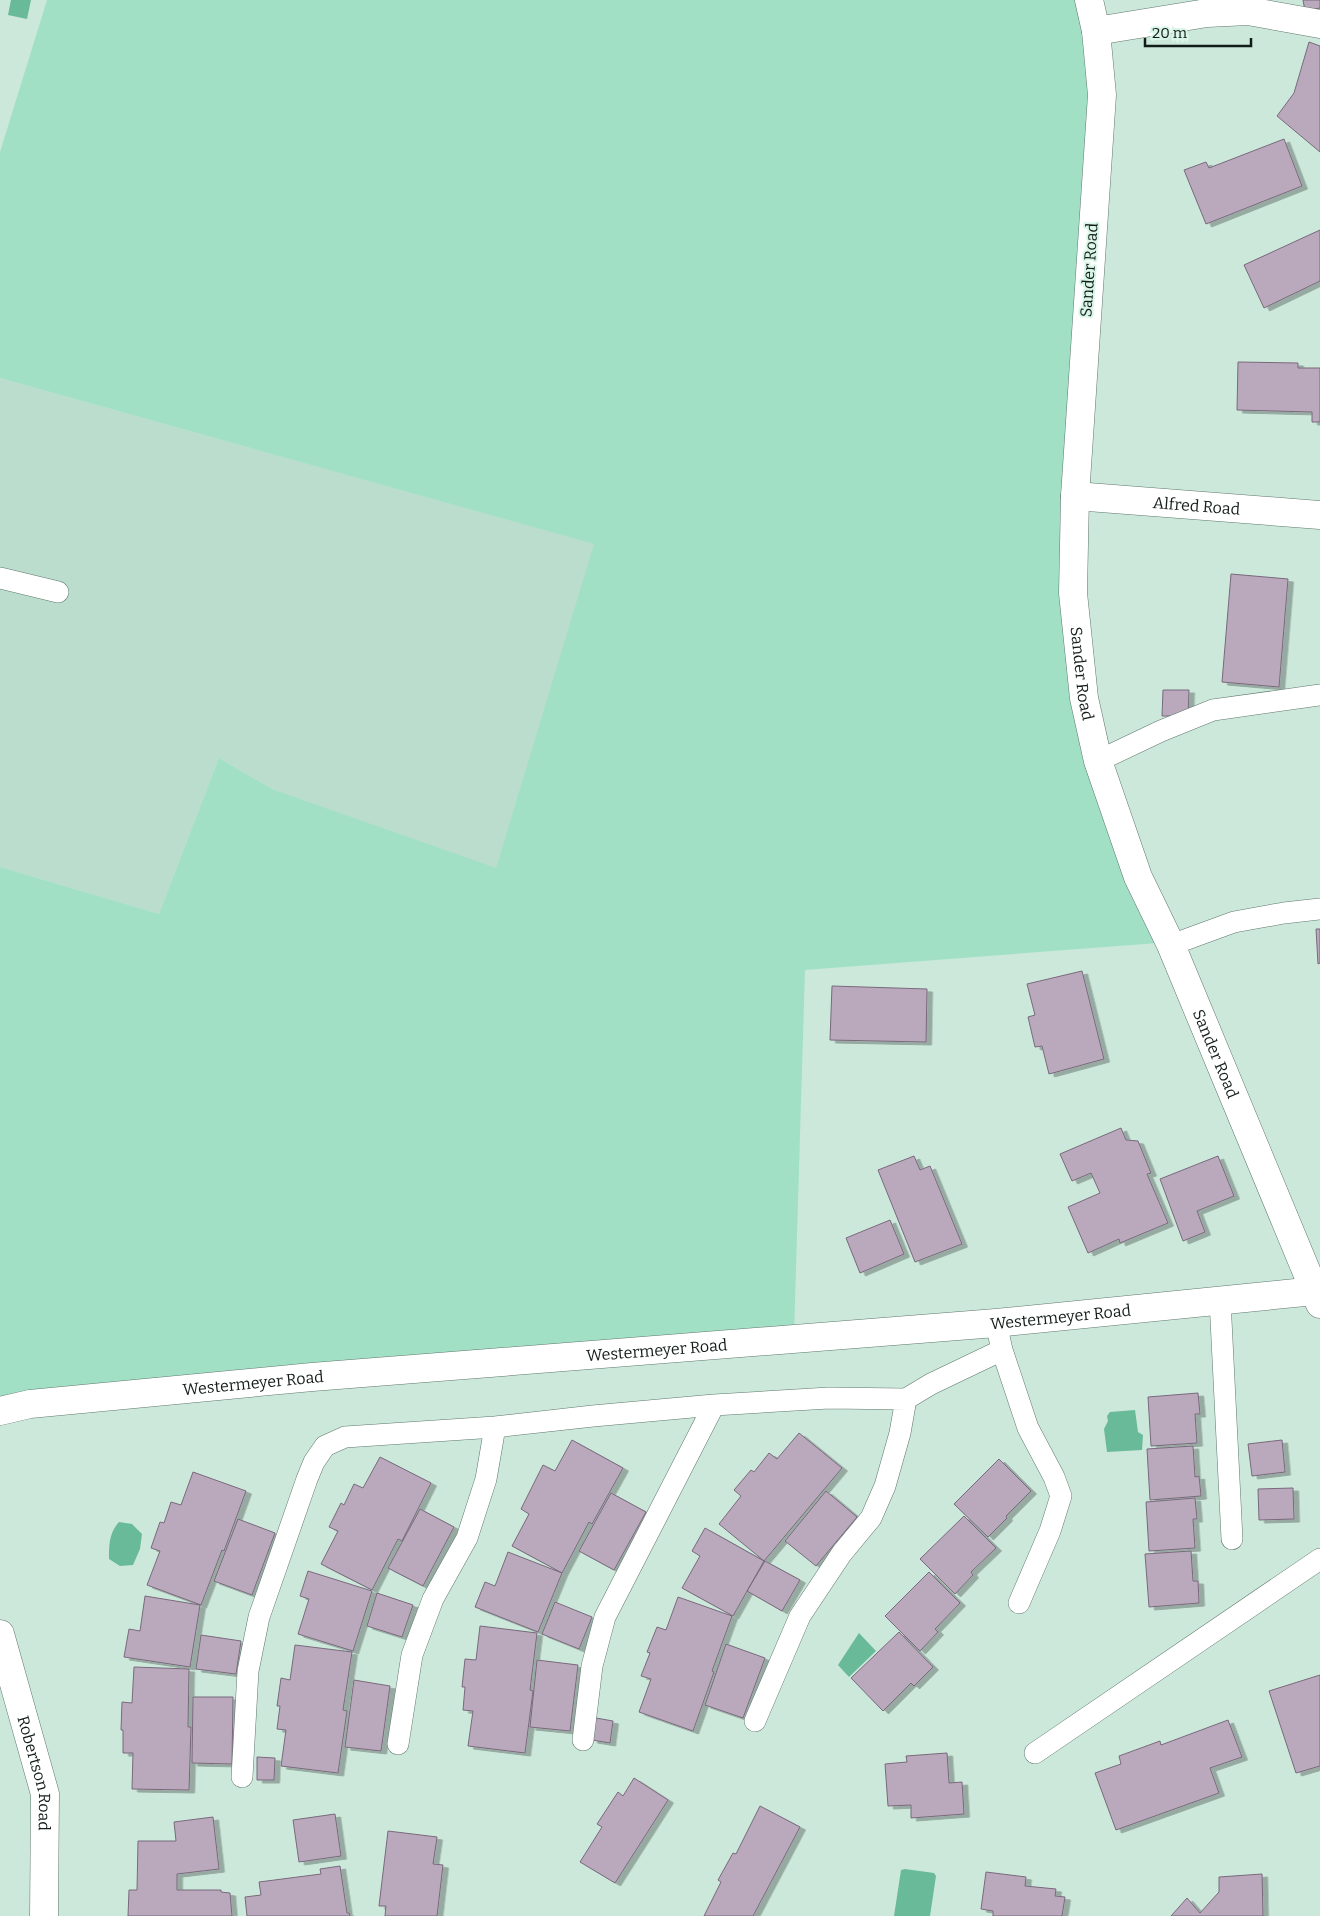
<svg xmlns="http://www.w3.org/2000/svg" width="1320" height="1916" viewBox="0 0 1320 1916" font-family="Bitter,serif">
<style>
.built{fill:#baddcd}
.green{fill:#a2e0c6}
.water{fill:#68ba99}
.building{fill:#baa9bd;stroke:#79697b;filter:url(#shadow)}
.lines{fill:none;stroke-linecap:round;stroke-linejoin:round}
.lane-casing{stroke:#5f786d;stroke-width:22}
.street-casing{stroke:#5f786d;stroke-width:29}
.secondary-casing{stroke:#5f786d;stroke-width:29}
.lane{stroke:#fff;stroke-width:21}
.street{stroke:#fff;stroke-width:28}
.secondary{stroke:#fff;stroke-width:28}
.labels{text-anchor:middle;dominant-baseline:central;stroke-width:4;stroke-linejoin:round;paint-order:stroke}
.street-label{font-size:16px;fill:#131d18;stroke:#d9f5e8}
</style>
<defs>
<filter id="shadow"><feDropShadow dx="5.5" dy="3" stdDeviation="0" flood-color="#0004"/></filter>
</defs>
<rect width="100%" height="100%" fill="#cce8db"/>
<path class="built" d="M0,378l595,166 -99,325 -224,-80 -53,-31 -60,156 -159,-47z"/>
<path class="green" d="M47,0h1044l6,28 -21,469 11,199 84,246 -366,28 -11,366 -794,74v-543l159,47 60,-156 53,31 224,79 98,-324 -594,-166v-226z"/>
<path class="water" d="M11,0h20l-4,19 -19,-4z
M1135,1410l3,22 5,3 -1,15 -35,2 -3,-23 4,-8 -1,-5 3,-4z
M119,1522l13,2 10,10 -2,15 -7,16 -13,1 -11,-7c0,-14 0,-26 10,-37z
M859,1633l17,18 -27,26 -11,-12z
M905,1869l29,4 2,3 -6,40h-36l7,-46z"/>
<path class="building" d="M1303,0h17v8l-15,3z
M1309,42l11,4v106l-43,-36 17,-23z
M1284,139l18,47 -96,38 -22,-54 22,-8 3,6z
M1320,230v51l-56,27 -20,-43z
M1238,362l60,1v5h22v54h-8v-10l-75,-2z
M1231,574l57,5 -9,108 -57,-5z
M1163,690h26l-1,26h-26z
M1316,929h4v34l-2,1z
M1082,971l22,88 -55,15 -7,-28 -7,1 -7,-30 7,-2 -8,-31z
M832,986l95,3 -1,53 -96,-2z
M1121,1128l5,12 12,1 13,32 -4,1 21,49 -48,20 -1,-4 -31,14 -20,-46 32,-14 -9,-20 -19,8 -12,-27z
M914,1156l6,14 10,-4 32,78 -47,18 -37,-92z
M1218,1156l16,40 -37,15 8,21 -22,9 -23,-62z
M890,1220l14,34 -44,19 -14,-35z
M1198,1393l2,21h-5l2,29 -46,3 -3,-49z
M799,1433l43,35 -78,93 -45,-37 22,-28 -7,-6 17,-20 3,2 15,-19 8,6z
M572,1440l51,28 -31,56 -3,-2 -27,51 -50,-27 17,-32 -8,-5 22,-44 12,6z
M1282,1440l3,32 -33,4 -4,-32z
M1193,1446l2,31 4,-1 2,20 -51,4 -3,-51z
M380,1457l51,26 -29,58 -4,-2 -26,51 -51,-26 17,-33 -9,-4 12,-24 3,2 10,-21 9,4z
M999,1459l32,32 -25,25 1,2 -19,19 -34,-33z
M193,1472l53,19 -22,60 -2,-1 -21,55 -54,-20 13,-34 -9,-3 9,-26 4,1 7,-21 10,3z
M1293,1488l1,31 -35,1 -1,-31z
M826,1491l31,26 -41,49 -31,-25z
M611,1493l35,19 -32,58 -35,-19z
M1195,1498l2,21h-4l2,29 -46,3 -3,-49z
M420,1509l34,18 -31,59 -35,-18z
M964,1516l32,32 -25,24 2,3 -18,19 -35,-35z
M238,1519l37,14 -23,62 -38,-14z
M705,1528l59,33 -31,55 -51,-28 18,-32 -8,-5z
M1191,1551l2,30h5l1,22 -50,4 -4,-53z
M508,1552l54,21 -24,59 -63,-25 10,-25 10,4z
M765,1561l35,19 -18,31 -35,-20z
M308,1571l64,20 -19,60 -55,-17 11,-35 -9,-3z
M929,1572l31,31 -25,26 3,3 -18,19 -35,-35z
M377,1593l36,12 -11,32 -35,-11z
M145,1596l55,9 -10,62 -66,-10 5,-28 11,2z
M678,1597l54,19 -20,55 2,1 -21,59 -54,-19 12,-33 -10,-3 9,-23 -3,-1 10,-25 9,3z
M555,1602l37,15 -13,32 -37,-15z
M480,1626l57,7 -7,57 3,1 -8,62 -57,-7 5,-35 -10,-1 2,-23h-3l3,-28 11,1z
M899,1632l34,35 -19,19 -3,-3 -28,28 -32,-33z
M201,1635l40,6 -5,33 -40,-5z
M726,1644l39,14 -22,60 -38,-13z
M295,1645l57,7 -9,58 4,1 -9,62 -57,-7 5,-36 -9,-1 3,-23h-3l4,-28 9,2z
M537,1660l41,5 -8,66 -40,-4z
M134,1667l55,2 -1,58h3l-2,63 -57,-1 1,-36h-10v-23h-2l1,-28 10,1z
M1320,1675v91l-24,7 -27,-82z
M354,1680l36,6 -9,65 -36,-4z
M193,1697h40l-1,67 -40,-1z
M596,1718l17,3 -3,22 -18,-3z
M1228,1720l14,37 -32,11 9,25 -103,37 -21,-57 26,-9 -2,-8 41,-15 1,4z
M947,1753l2,30 13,-1 2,32 -53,4v-13l-23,1 -3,-42 22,-2 -1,-6z
M257,1757l18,1 -1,22h-17z
M634,1778l34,22 -53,83 -35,-21 22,-35 -5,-3 21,-32 5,4z
M760,1806l40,21 -47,89h-49l17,-34 -3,-2 15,-27 3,1z
M335,1814l6,42 -42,6 -6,-42z
M213,1817l6,52 -42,5v16h44v2l9,1 2,23h-104l1,-26h8l1,-49h38l-2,-19z
M388,1831l49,6 -4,27 10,1 -6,51h-52l1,-10h-7z
M340,1866l7,47h2l1,3h-103l-2,-19 16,-2 -2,-13 62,-8 -1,-5z
M986,1872l40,5 -1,9 31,3 -1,7 10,1 -3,19h-69v-5l-12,-2z
M1262,1874l1,42h-92l16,-18 13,15 19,-21v-15z"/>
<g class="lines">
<g class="lane-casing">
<path id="lane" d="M0,578l58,14
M1098,761l63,-30 52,-21 107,-15
M1171,945l63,-23 50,-9 36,-4
M1220,1300l12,239
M1002,1350l26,78 26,49 7,19 -11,35 -31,72
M755,1721l45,-105 42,-63 29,-35 14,-32 15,-53 6,-34 25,-15 71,-34 -6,-27
M583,1740l9,-74 13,-49 109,-212
M398,1744l14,-89 21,-56 34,-61 19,-59 9,-52
M1035,1753l285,-194
M242,1777l6,-106 11,-54 48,-138 7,-17 11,-16 20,-9 150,-10 98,-11 121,-11 115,-7 77,1"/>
</g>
<g class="street-casing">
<g id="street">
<path d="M1096,31l111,-18 41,-2 72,13"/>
<path id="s1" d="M1075,496l245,19"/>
<path id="s2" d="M0,1411l30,-7 282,-27 684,-54 319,-32"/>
<path id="s3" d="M0,1634l45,160 -1,122"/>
</g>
</g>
<g class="secondary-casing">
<g id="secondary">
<path id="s4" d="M1089,0l7,31 6,64 -27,401 -2,97 11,105 14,63 40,116 33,68 149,359"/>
</g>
</g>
<use href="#lane" class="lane"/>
<use href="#street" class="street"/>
<use href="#secondary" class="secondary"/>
</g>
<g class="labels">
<g class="street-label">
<text transform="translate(1089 270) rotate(-86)">Sander Road</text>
<text stroke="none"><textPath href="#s1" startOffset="122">Alfred Road</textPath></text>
<text stroke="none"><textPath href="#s4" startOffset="676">Sander Road</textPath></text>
<text stroke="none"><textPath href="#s4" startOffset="1081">Sander Road</textPath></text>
<text stroke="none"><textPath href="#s2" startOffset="1065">Westermeyer Road</textPath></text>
<text stroke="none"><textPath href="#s2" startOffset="660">Westermeyer Road</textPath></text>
<text stroke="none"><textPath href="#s2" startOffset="255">Westermeyer Road</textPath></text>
<text stroke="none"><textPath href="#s3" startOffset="144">Robertson Road</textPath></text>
</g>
</g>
<path d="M1145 38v8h106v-8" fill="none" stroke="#131d18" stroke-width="2.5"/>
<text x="1152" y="38" font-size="15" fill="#131d18" stroke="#d9f5e8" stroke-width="4" paint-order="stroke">20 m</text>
</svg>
